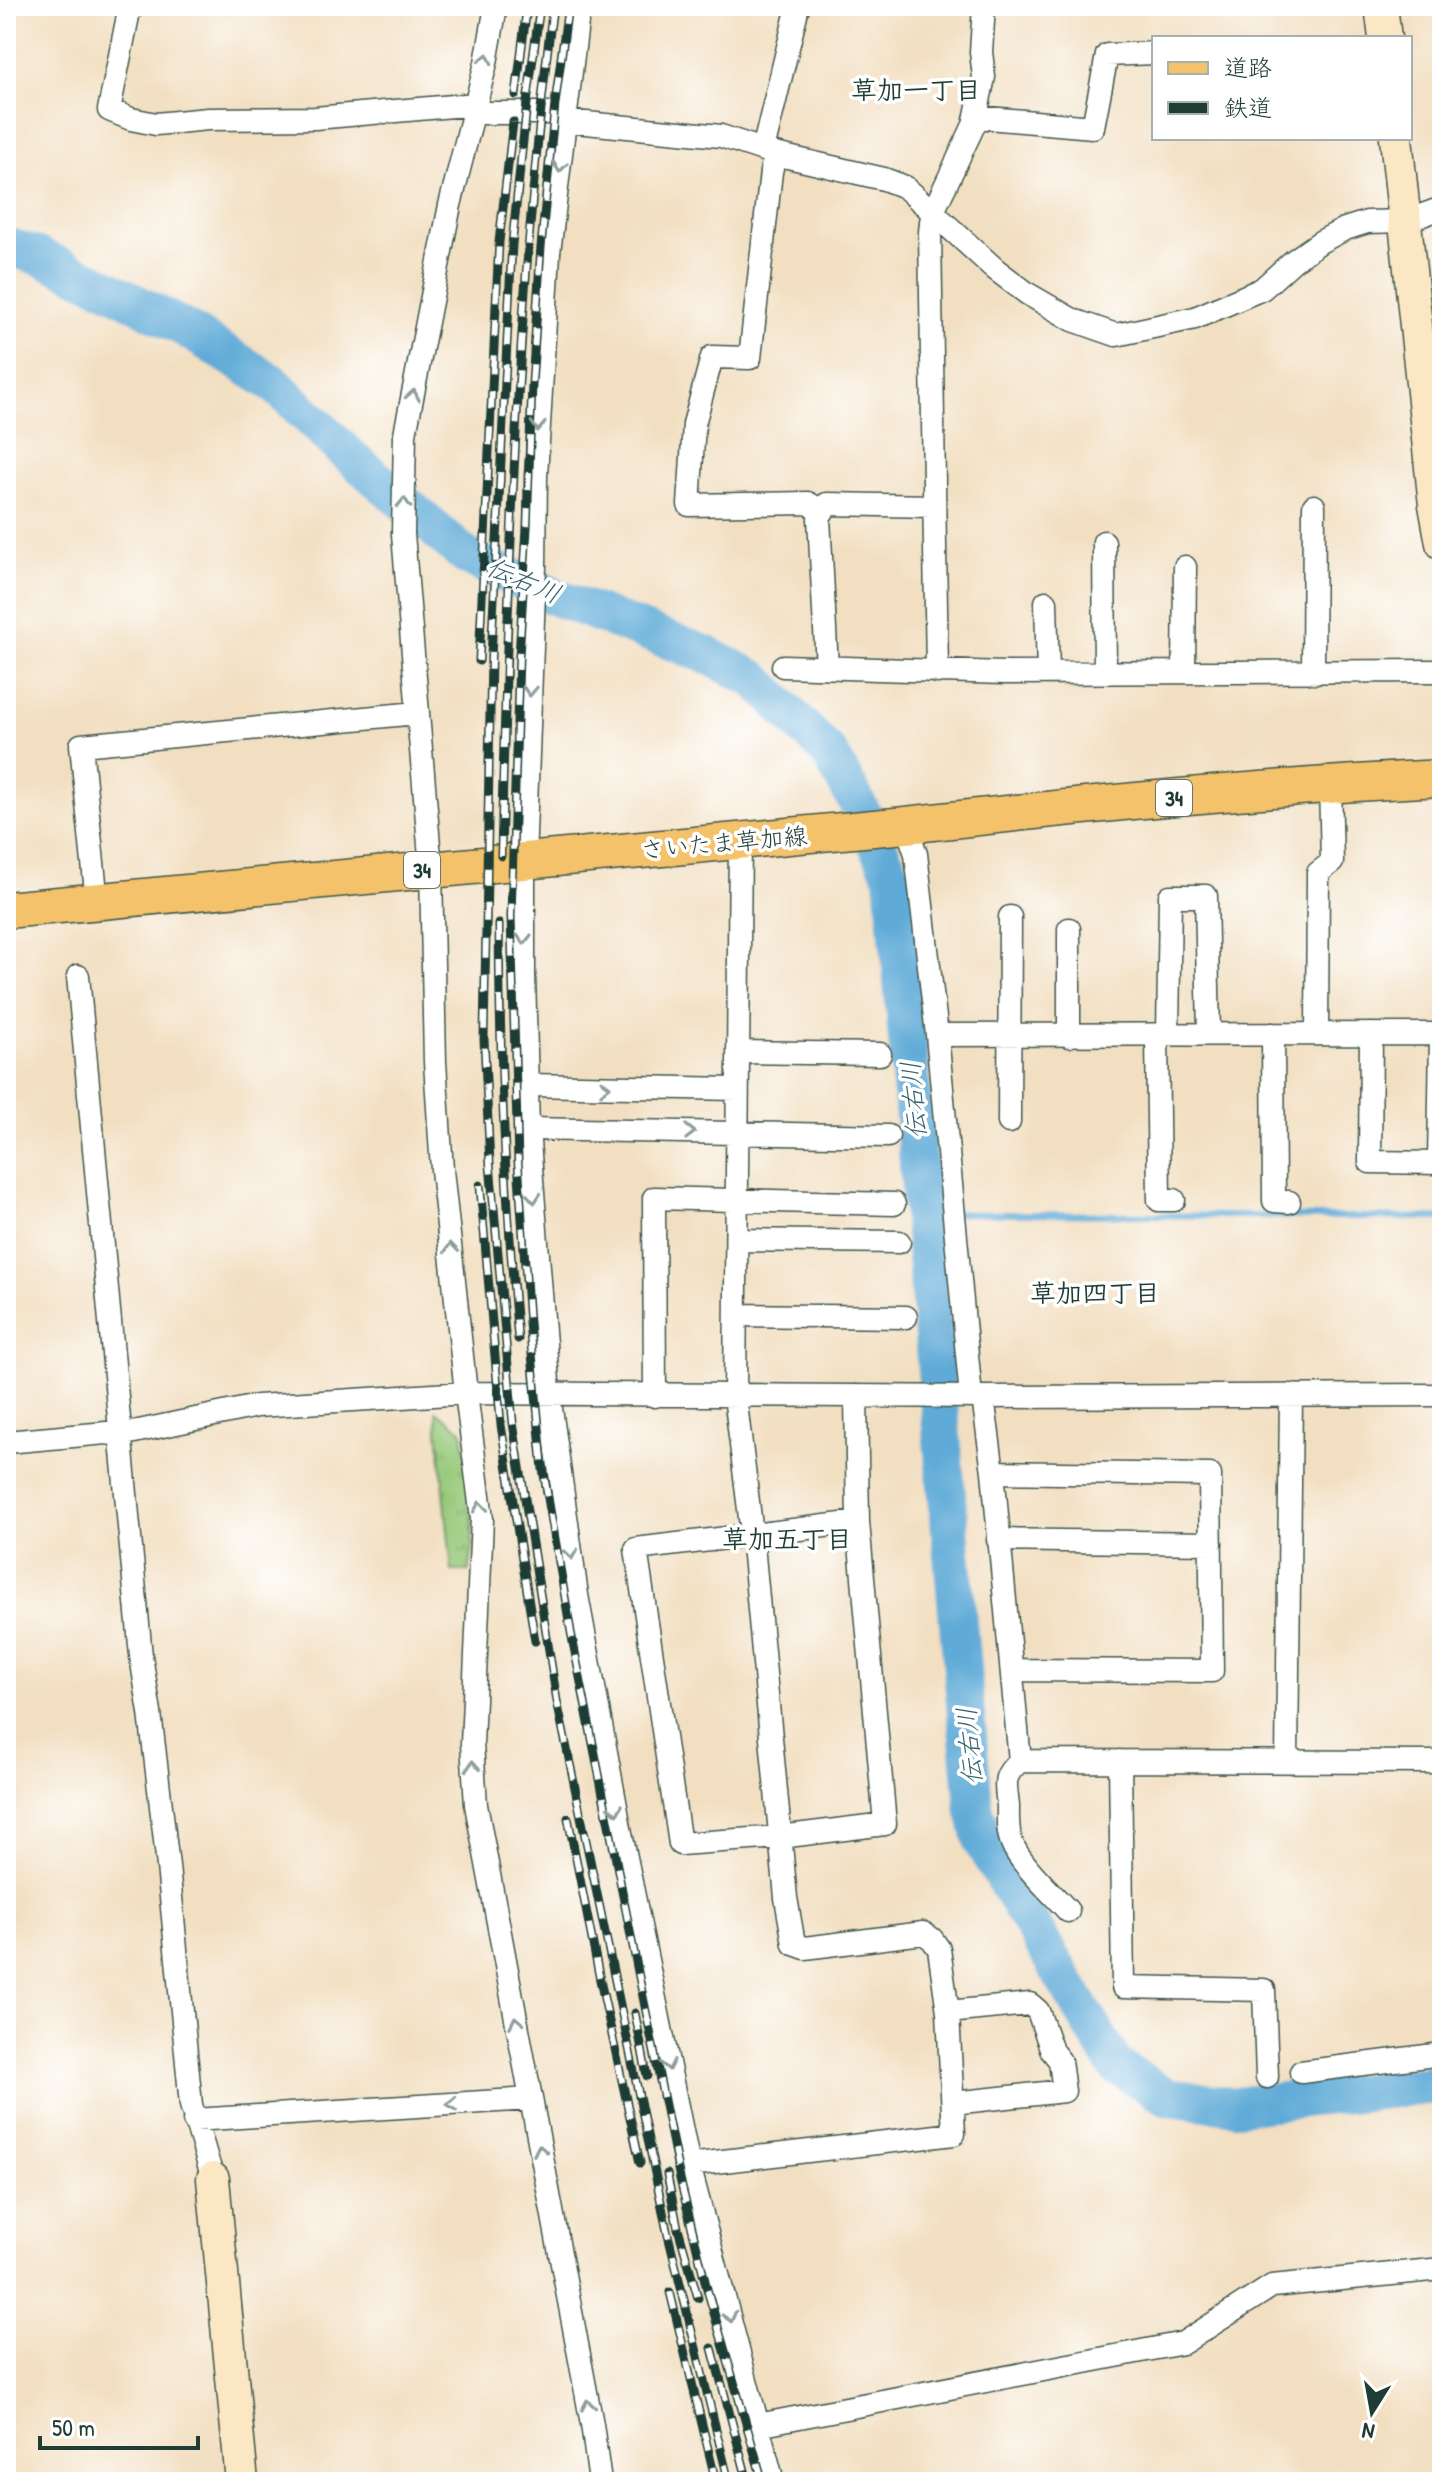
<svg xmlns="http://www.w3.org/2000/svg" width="1448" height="2488" viewBox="0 0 1448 2488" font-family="'Patrick Hand','Klee One',sans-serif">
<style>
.park{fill:url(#park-tufts);stroke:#5a8256;stroke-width:2}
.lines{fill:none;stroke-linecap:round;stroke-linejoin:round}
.stream{stroke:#5faad7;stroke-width:6}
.river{stroke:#5faad7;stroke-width:38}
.street-casing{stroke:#3f5549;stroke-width:25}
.secondary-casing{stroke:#3f5549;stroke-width:35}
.primary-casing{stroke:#3f5549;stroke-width:39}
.street{stroke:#fff;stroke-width:22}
.secondary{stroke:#fbe7c3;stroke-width:32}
.primary{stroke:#f4c26a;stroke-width:36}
.rail-casing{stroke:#1f3d34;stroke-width:9}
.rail{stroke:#fff;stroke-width:6;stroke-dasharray:18;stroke-linecap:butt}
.oneway{stroke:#8f9e9a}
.labels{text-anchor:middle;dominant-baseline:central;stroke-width:7;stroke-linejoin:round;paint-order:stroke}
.shield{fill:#fff;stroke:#627771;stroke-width:2}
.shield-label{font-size:22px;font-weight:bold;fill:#1f3d34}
.street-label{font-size:24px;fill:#1f3d34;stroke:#fff}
.neighbourhood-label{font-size:26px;font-weight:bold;fill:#1f3d34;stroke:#fff}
.water-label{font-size:26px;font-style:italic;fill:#35636d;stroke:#fff}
</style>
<defs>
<pattern id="park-tufts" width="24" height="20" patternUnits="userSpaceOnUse" patternTransform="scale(2)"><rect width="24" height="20" fill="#95c878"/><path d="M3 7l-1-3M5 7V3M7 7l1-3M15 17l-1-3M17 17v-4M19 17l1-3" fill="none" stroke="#79a463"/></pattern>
</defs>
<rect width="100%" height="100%" fill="#fff"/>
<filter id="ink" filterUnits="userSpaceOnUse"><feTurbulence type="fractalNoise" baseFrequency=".0125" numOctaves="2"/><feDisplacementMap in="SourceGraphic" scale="16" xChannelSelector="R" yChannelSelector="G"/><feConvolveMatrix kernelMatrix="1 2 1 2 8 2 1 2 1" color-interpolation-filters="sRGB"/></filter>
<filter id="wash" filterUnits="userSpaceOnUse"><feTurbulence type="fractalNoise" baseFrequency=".006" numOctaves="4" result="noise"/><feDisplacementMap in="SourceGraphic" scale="32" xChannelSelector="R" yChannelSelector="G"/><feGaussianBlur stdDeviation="1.8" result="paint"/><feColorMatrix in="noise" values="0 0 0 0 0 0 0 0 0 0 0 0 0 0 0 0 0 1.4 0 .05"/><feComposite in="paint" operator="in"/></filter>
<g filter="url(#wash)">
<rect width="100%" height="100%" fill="#f2dfc1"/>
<path class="park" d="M436,1411l26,19c5,41 17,101 7,141h-17z"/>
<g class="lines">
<path class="stream" d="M922,1213l520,5"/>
<path class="river" d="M6,246l32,10 70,32 78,41 87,54 78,74 115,99 94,43 147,56 48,24 74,74 25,44 39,80 81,929 9,38 133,222 52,31 68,9 206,-22"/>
</g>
</g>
<g filter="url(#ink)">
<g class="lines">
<g class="street-casing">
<path id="street" d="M130,6l-21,104 22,9 25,5 52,-5 107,-1 161,-14
M496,6l-10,57 -36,142 -45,229 -2,100 28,335 4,193 7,108 24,223 16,126 -10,225 4,61 116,619 8,58
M579,6l-30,247 -13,223 -1,90 -11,295v113l4,155 21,265 28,201 43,233 69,337 84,317
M472,113h94
M976,117l117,10 14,-72 47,-2
M565,121l156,15 54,18 109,25 21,8 90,82 33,25 45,26 43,15 79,-17 67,-29 31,-28 27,-19 25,-13 22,-7 39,-1 36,-13
M763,150l35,-144
M775,154l-4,18 -21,186 -38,-1 -18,67 -5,81 119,-2 14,8
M1104,542l1,130
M1046,602l2,71
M783,666l221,7 438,-2
M827,667l-8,-149 8,-14 107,2
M937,672l-7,-440 2,-18 42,-89 10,-48 -3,-25 3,-46
M1184,672l1,-105
M1313,673l1,-167
M906,825l10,29 21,181
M97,902l-16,-157 336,-32
M1069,929v107
M78,976l63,680 9,57 18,153 23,239 22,74
M1273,1034l1,167 15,1
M1317,1034l1,-161 14,-11 -2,-78
M1371,1034l-1,128 69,1 2,-129
M1157,1035l2,165h15
M1168,1035l2,-139h36l3,138
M739,1052l141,2
M527,1085l210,4
M1009,1122l1,-205
M528,1129l360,7
M737,1240l162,2
M736,1315l170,2
M655,1396l-1,-198 240,6
M856,1396l2,126 27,302 -105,13 -100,7 -44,-295 222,-27
M971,1397l-34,-362 505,-1
M983,1397l10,75 27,289 422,1
M6,1442l100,-9 14,2 137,-29 209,-13 517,4 459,-2
M993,1472l217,3 2,196 -200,-1
M998,1540l213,3
M1020,1761c-19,16 -14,23 -12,45 0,12 -1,26 4,37 7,20 41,51 56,68
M1120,1761l3,226 141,3 3,87
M1287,1761l4,-366
M948,2012l82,-8 8,7 14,40 8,10 4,30 -111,12
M1301,2072l141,-18
M194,2120l336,-21
M689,2165l265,-31 -6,-122 -9,-63 -7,-10 -9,-6 -118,15 -11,-4 -8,-46 -34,-364 -17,-138 5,-556
M758,2425l425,-82 89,-57 170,-17"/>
</g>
<g class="secondary-casing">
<path id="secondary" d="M1381,6l4,32
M1396,138l39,367 7,38
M213,2179l29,303"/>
</g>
<g class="primary-casing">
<path id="primary" d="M6,910l900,-85c179,-20 357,-38 536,-47"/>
</g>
<use href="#street" class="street"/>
<use href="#secondary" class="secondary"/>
<use href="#primary" class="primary"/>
<g class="rail-casing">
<path id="rail" d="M540,6l-13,97 -15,141 -21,413 -7,382 6,125 23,259 44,278 110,530 62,251
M568,6l-13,98 -14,143 -9,137 -5,144 -8,128 -8,260 7,245 11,162 14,146 28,163 67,340 42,207 27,110 56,193
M516,95l11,-89
M479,661l20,-419 14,-120
M501,856c7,-284 16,-568 52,-850
M499,924c1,139 6,277 19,415
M480,1185l21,240 34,216
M568,1818l32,162 40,183
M635,2013l12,63
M667,2174l11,54 20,70
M670,2292l46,190
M712,2348l36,134"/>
</g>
<use href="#rail" class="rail"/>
</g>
<defs><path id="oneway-chevron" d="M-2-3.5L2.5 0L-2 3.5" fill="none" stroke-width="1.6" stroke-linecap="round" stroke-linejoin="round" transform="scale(2)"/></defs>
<g class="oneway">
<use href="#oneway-chevron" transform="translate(486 59) rotate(-78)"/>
<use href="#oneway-chevron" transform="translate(560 167) rotate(97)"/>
<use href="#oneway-chevron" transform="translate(413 395) rotate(-79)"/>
<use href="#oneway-chevron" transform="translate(538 426) rotate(93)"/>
<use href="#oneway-chevron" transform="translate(404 503) rotate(-89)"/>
<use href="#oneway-chevron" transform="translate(530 691) rotate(92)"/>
<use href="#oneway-chevron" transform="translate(524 939) rotate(90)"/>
<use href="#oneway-chevron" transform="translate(605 1087) rotate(1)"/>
<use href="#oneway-chevron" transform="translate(690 1132) rotate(1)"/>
<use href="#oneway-chevron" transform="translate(534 1198) rotate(85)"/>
<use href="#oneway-chevron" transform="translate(451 1248) rotate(-96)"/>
<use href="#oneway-chevron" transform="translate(480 1507) rotate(-97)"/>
<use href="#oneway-chevron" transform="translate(571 1554) rotate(82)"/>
<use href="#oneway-chevron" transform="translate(473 1766) rotate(-94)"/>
<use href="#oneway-chevron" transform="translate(616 1810) rotate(80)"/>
<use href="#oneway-chevron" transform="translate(516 2022) rotate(-101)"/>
<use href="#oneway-chevron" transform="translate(668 2065) rotate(78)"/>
<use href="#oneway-chevron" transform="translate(452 2104) rotate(177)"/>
<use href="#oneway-chevron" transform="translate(540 2150) rotate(-101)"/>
<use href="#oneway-chevron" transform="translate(730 2317) rotate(75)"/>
<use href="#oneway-chevron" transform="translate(588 2405) rotate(-100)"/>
</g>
</g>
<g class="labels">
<g class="shield">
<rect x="1156" y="780" width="36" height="36" rx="6"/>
<rect x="404" y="852" width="36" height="36" rx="6"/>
</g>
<g class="shield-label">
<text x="1174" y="798">34</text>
<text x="422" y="870">34</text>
</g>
<g class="street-label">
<text transform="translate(724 842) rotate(-5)">さいたま草加線</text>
</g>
<g class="neighbourhood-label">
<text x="916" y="89">草加一丁目</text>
<text x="1095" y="1292">草加四丁目</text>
<text x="787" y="1538">草加五丁目</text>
</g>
<g class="water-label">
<text transform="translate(524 580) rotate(23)">伝右川</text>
<text transform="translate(913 1100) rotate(-95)">伝右川</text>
<text transform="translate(969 1746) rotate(-95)">伝右川</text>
</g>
</g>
<rect width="1448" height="2488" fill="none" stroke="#fff" stroke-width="32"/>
<rect x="1152" y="36" width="260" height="104" fill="#ffffff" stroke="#a5b1ae" stroke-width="2"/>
<rect x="1168" y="62" width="40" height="12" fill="#f4c26a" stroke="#a5b1ae" stroke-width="2"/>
<text x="1224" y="76" font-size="24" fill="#1f3d34">道路</text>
<rect x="1168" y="102" width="40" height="12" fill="#1f3d34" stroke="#a5b1ae" stroke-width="2"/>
<text x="1224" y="116" font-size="24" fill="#1f3d34">鉄道</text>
<g transform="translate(1372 2412) rotate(191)" stroke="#ffffff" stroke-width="6" paint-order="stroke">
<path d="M0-6L14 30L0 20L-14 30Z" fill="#1f3d34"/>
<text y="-12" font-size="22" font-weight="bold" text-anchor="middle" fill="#1f3d34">N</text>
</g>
<path d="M40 2436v12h158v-12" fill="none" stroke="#1f3d34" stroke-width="4"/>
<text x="52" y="2436" font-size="24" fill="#1f3d34" stroke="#ffffff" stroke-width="6" paint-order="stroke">50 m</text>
</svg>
